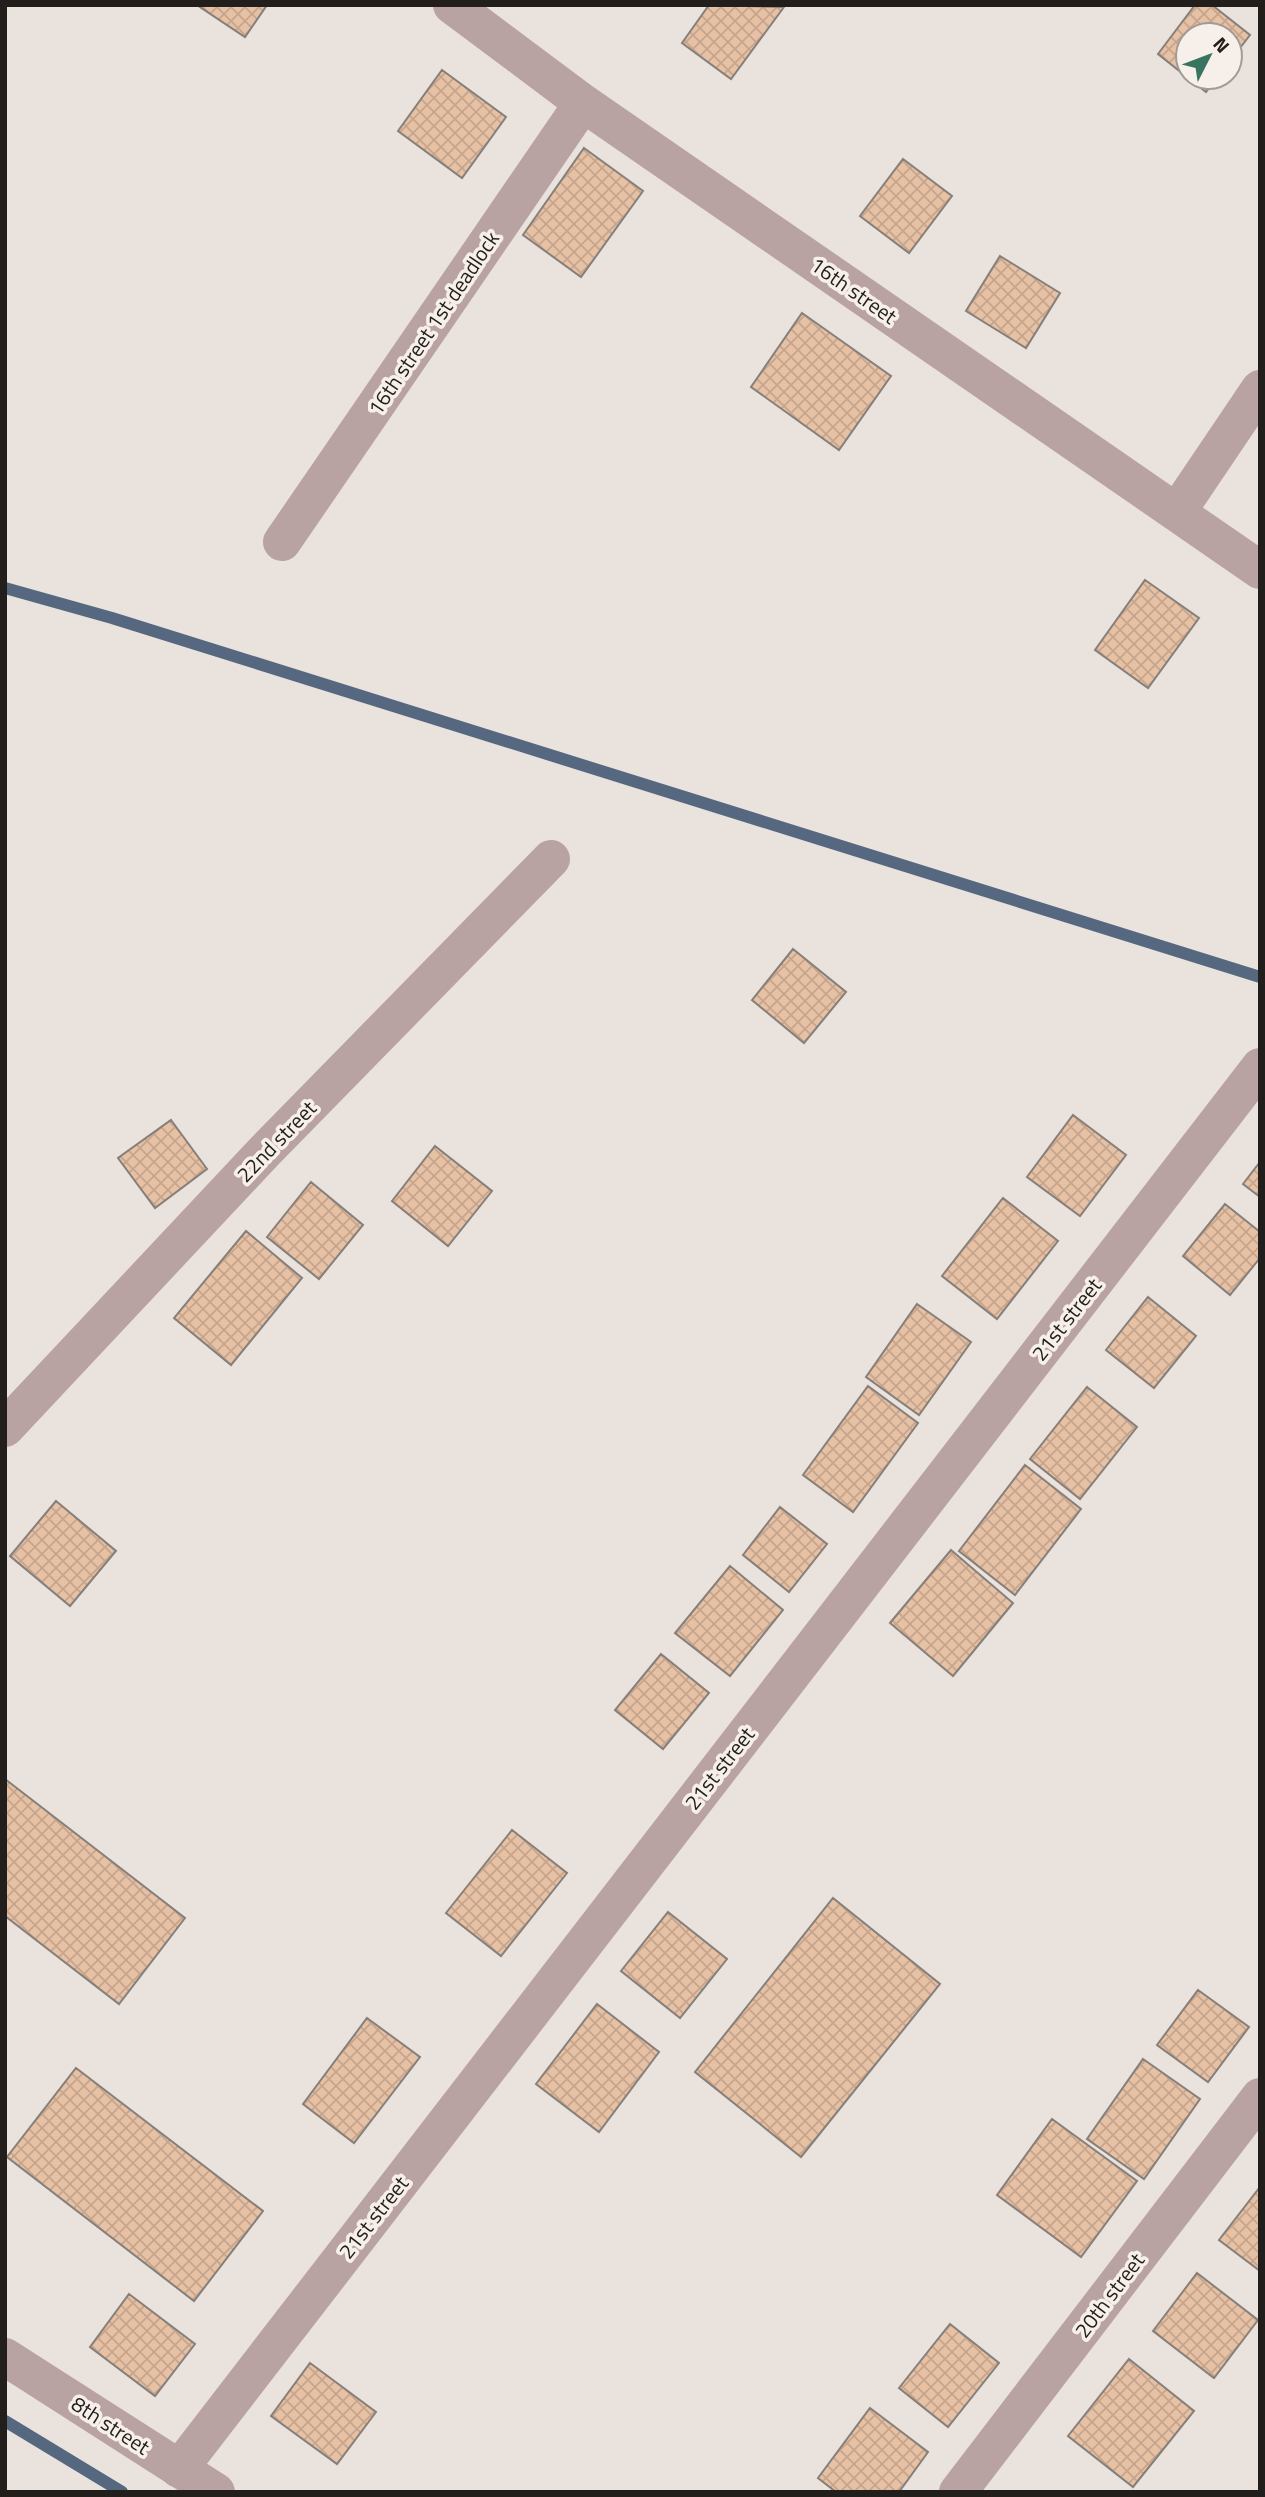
<svg xmlns="http://www.w3.org/2000/svg" width="1265" height="2497" viewBox="0 0 1265 2497" font-family="'Titillium Web',sans-serif">
<style>
.lines{fill:none;stroke-linecap:round;stroke-linejoin:round}
.stream{stroke:#56687f;stroke-width:12}
.building{fill:url(#building-cross-hatch);stroke:#867f7a;stroke-width:2}
.street{stroke:#b9a2a2;stroke-width:38}
.labels{text-anchor:middle;dominant-baseline:central;stroke-width:7;stroke-linejoin:round;paint-order:stroke}
.street-label{font-size:21px;fill:#211e1c;stroke:#f7efe9}
</style>
<defs>
<pattern id="building-cross-hatch" width="8" height="8" patternUnits="userSpaceOnUse" patternTransform="scale(1.75)"><rect width="8" height="8" fill="#e7c1a4"/><path d="M0 0l8 8M0 8l8-8" fill="none" stroke="#c6a58d"/></pattern>
</defs>
<rect width="100%" height="100%" fill="#eae2dc"/>
<g class="lines">
<path class="stream" d="M5,588l107,30 1148,359
M5,2421l117,71"/>
</g>
<path class="building" d="M202,5h65l-22,32 -45,-30z
M709,5l75,2 -53,72 -49,-36z
M1195,5h17l38,30 -20,26v-26h-42v42h29l-11,15 -48,-38z
M442,70l64,47 -44,61 -64,-47z
M584,148l59,43 -62,86 -58,-42z
M903,159l49,37 -43,57 -49,-37z
M1000,256l60,37 -34,55 -60,-37z
M802,313l89,63 -52,74 -88,-63z
M1145,580l54,38 -51,70 -53,-38z
M793,949l53,43 -42,51 -52,-43z
M1073,1115l53,40 -46,61 -53,-39z
M171,1120l36,49 -52,39 -37,-50z
M435,1146l57,45 -44,55 -56,-45z
M1260,1162v35l-17,-13z
M311,1182l52,43 -44,54 -52,-42z
M1003,1198l55,43 -61,78 -55,-43z
M1225,1204l35,28v26l-30,37 -47,-39z
M246,1231l56,47 -71,87 -57,-47z
M1148,1297l48,39 -42,52 -48,-38z
M917,1304l54,38 -52,73 -53,-38z
M868,1386l50,37 -65,89 -50,-37z
M1087,1387l50,40 -57,72 -50,-40z
M1025,1465l56,44 -66,86 -56,-44z
M56,1501l60,50 -46,55 -60,-50z
M780,1507l47,37 -38,48 -46,-37z
M951,1550l62,53 -60,73 -63,-53z
M730,1566l53,44 -53,66 -55,-43z
M661,1654l48,39 -46,56 -48,-39z
M5,1779l180,139 -66,86 -114,-88z
M512,1830l55,43 -66,83 -55,-43z
M833,1898l107,86 -139,173 -106,-85z
M668,1912l59,47 -47,59 -59,-47z
M1198,1990l51,37 -41,55 -51,-37z
M597,2004l62,48 -60,80 -63,-48z
M367,2018l53,39 -66,86 -51,-39z
M1143,2059l57,40 -56,80 -57,-40z
M76,2068l187,143 -69,90 -187,-144z
M1052,2119l85,62 -56,76 -84,-62z
M1260,2187v84l-41,-31z
M1197,2273l61,47 -44,58 -61,-47z
M129,2294l66,50 -40,52 -65,-49z
M950,2324l49,39 -51,64 -49,-39z
M1129,2359l65,52 -61,76 -65,-51z
M310,2363l66,49 -39,52 -66,-48z
M870,2408l58,44 -29,40h-63l-18,-14z"/>
<g class="lines">
<path class="street" d="M452,5l131,98 677,467
M1177,512l83,-123
M282,542l301,-439
M5,1428l259,-276 287,-293
M5,2357l211,135
M179,2469l1081,-1402
M958,2492l302,-395"/>
</g>
<g class="labels">
<g class="street-label">
<text transform="translate(854 290) rotate(35)">16th street</text>
<text transform="translate(433 323) rotate(-56)">16th street 1st deadlock</text>
<text transform="translate(276 1141) rotate(-46)">22nd street</text>
<text transform="translate(1066 1319) rotate(-52)">21st street</text>
<text transform="translate(719 1768) rotate(-52)">21st street</text>
<text transform="translate(373 2217) rotate(-52)">21st street</text>
<text transform="translate(1109 2295) rotate(-53)">20th street</text>
<text transform="translate(111 2425) rotate(33)">8th street</text>
</g>
</g>
<rect width="1265" height="2497" fill="none" stroke="#211e1c" stroke-width="14"/>
<g transform="translate(1209 56) rotate(48)"><circle r="33" fill="#f7efe9" stroke="#a19b97" stroke-width="2"/>
<path d="M0-5L12 26L0 18L-12 26Z" fill="#387560"/>
<text y="-10" font-size="19" font-weight="bold" text-anchor="middle" fill="#211e1c">N</text>
</g>
</svg>
